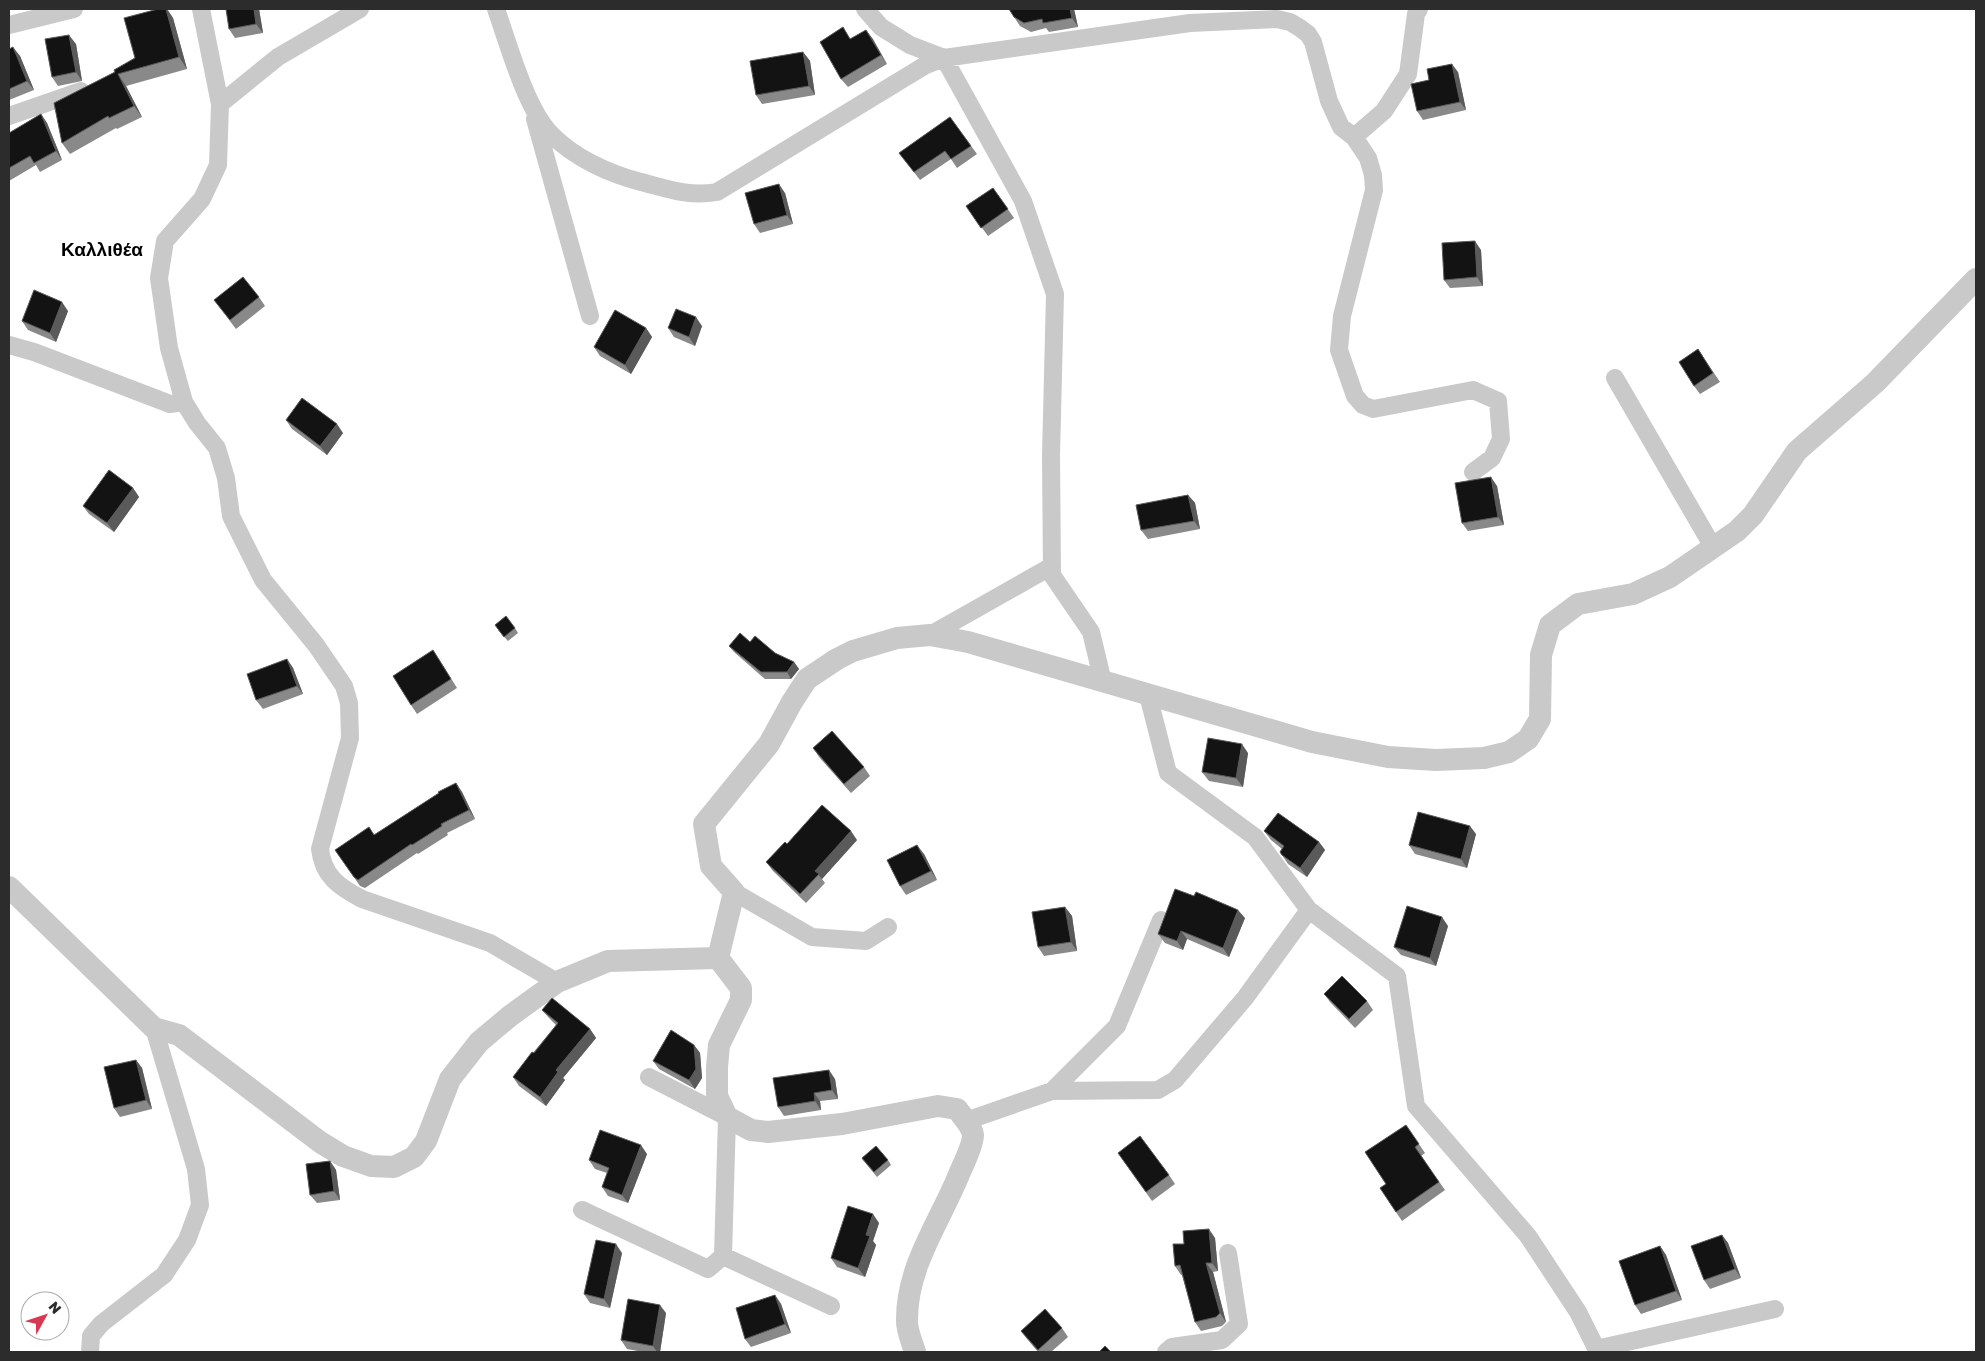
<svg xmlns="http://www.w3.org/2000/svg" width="1985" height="1361" viewBox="0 0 1985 1361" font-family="'Golos Text',sans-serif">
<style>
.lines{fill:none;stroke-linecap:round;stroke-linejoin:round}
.minor{stroke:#c9c9c9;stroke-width:18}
.tertiary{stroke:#c9c9c9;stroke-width:22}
.wall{fill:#898989}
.shaded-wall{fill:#5a5a5a}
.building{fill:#131313;stroke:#5a5a5a}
.labels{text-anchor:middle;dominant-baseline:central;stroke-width:5;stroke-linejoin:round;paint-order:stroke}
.quarter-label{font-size:19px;font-weight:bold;fill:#000;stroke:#fff}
</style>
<rect width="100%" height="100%" fill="#fff"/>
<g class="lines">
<path class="minor" d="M201,9l19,95 -2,61 -16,34 -37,42 -6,37 10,70 15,54 13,21 20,25 9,30 5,38 32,64 53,65 28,41 5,17 1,35 -30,111c3,27 19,38 42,50l128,44 67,39
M496,9c12,34 30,100 55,125 23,24 59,40 90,48 27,7 48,15 76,10l207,-126 20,-8 246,-35 87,-4 13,3 10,6 8,6 5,8 16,59 12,26 13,10 14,21 5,17 1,15 -32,126 -3,34 16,46 8,9 10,4 100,-19 25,11 3,38 -9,19 -19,14
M865,9l16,18 29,18 34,13 79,143 32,93 -4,161 1,120 39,57 12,50
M9,25l65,-16
M220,104l58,-47 82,-48
M9,116l72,-25
M535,119l55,197
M1354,137l30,-26 24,-37 8,-60 3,-5
M9,345l25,7 136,52 14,-2
M1615,378l98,169
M930,635l122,-69
M734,892l78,45 54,4 22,-14
M1309,910l88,66 19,130 112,130 50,76 20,40
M649,1077l78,40 -4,139
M1052,1091l65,-65 44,-106
M966,1121l86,-30 106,-1 17,-10 70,-82 64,-88 -54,-73 -87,-64 -20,-78
M582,1210l126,59 15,-13 108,50
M1596,1349l179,-40
M90,1352l1,-16 10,-12 63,-49 23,-35 13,-35 -4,-36 -42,-141
M1166,1352l6,-5 50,-7 17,-16 -11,-71"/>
<path class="tertiary" d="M9,887l145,141 25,7 141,107 23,14 28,10 23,1 20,-10 12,-16 24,-62 29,-37 31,-26 47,-34 51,-21 110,-3
M718,958l16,-66 -23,-26 -7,-42 65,-80 23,-42 15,-23 30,-20 16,-8 44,-13 33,-3 38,7 344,100 76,15 48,3 48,-2 25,-6 19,-13 12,-20 1,-64 9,-30 28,-21 55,-10 37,-17 67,-46 16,-16 44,-64 78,-68 101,-104
M718,958l23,30v12l-22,45 -2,22v29l10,21 24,13 17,2 74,-8 96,-18 19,3c5,7 15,17 16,26 0,10 -9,28 -13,37 -19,48 -53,93 -53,147 -1,10 5,23 8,33"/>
</g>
<path class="wall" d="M158,9h9l6,9 14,51 -61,17 16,31 -25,12 -1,-1 -46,26 -8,-11 53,-71 20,-14z
M259,9l4,24 -28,5 -6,-9z
M1009,9h65l4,18 -29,5 -3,-4 -15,4 -11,-6 -6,-9z
M866,30l21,34 -39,23 -7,-8 10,-40z
M76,44l6,37 -24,5 -6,-9z
M9,49l11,7 14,34 -25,10z
M803,52l7,9 5,34 -53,9 -6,-9z
M1458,72l8,38 -43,10 -6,-9 12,-31z
M41,114l6,9 15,37 -22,12 -4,-7 -27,16v-48z
M950,117l27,37 -20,14 -6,-9 -31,21 -21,-27z
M993,188l21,30 -26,18 -22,-30z
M785,193l8,31 -33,9 -6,-9z
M1481,250l2,36 -33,2 -6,-8z
M259,297l6,9 -29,23 -22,-29z
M68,311l-12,31 -28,-12 -6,-9z
M702,326l-7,20 -21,-9 -6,-9z
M646,328l6,9 -21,37 -31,-18 -6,-9z
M1698,349l22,33 -20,12 -6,-8z
M286,420l57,13 -16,22 -35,-26z
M1497,486l7,39 -36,6 -6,-8z
M133,488l6,9 -25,35 -25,-18 -6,-8z
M1188,495l7,8 5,26 -52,10 -7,-9z
M515,628l3,5 -10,8 -10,-11z
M750,642l44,20 5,7 -8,10h-26l-31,-27 -5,-6z
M287,659l6,9 10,26 -40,15 -7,-9z
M439,659l18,29 -40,26 -6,-9z
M813,748l51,19 6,9 -19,17 -32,-36z
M1248,753l-5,34 -34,-6 -7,-9z
M456,783l6,9 13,27 -28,14 1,2 -30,19 -1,-1 -52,35 -5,-2 -25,-36 39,-15z
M1264,831l55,11 6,8 -18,27 -19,-13 -8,-12 2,-3 -11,-9z
M1476,834l-9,34 -52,-14 -6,-9z
M857,840l-35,39 3,4 -19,20 -33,-32 -7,-9 21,-18z
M924,854l13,26 -31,15 -6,-9z
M1065,907l7,9 5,35 -33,5 -6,-9z
M1245,918l-16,39 -42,-18 -4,11 -18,-7 -7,-9z
M1448,926l-12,40 -35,-11 -7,-8z
M1324,994l43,7 6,9 -18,18 -25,-26z
M542,1010l48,19 6,9 -33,40 2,2 -19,26 -27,-20 -6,-9 43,-52 -7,-7z
M694,1045l6,8 2,25 -7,11 -36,-20 -6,-8z
M136,1060l6,8 10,41 -32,8 -6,-9z
M835,1079l3,20 -18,2 1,9 -37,6 -6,-9z
M1406,1125l19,28 -4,3 24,34 -43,31 -22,-33 6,-4z
M1118,1153l51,22 6,9 -23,17z
M647,1154l-19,49 -20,-7 -6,-9 5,-14 -12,-4 -6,-9z
M862,1159l26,1 3,5 -14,12z
M330,1161l6,9 4,30 -23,3 -7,-8z
M879,1223l-6,18 3,4 -11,32 -28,-10 -6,-9z
M1722,1235l6,8 13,35 -31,11 -6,-9z
M1215,1238l3,33 -5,1 13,50 -4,4 -21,5 -6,-9 -13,-47h-1l-6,-9 9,-22z
M1660,1246l6,9 16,45 -41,14 -6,-9z
M622,1253l-12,55 -20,-5 -6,-9z
M775,1295l6,9 10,29 -40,14 -6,-8z
M666,1313l-6,39h-17l-16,-3 -6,-9z
M1062,1328l6,9 -17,15h-13l-11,-13 -6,-8z"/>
<path class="shaded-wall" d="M166,9h1l6,9 14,51 -8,-12z
M254,9h5l4,24 -7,-9z
M1070,9h4l4,18 -6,-9z
M866,30l7,9 14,25 -6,-9z
M69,35l7,9 6,37 -6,-9z
M13,47l7,9 14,34 -7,-9z
M803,52l7,9 5,34 -6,-9z
M1452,64l6,8 8,38 -6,-8z
M118,74l8,12 16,31 -8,-11z
M41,114l6,9 15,37 -6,-9z
M779,184l6,9 8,31 -6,-9z
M1475,241l6,9 2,36 -6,-9z
M62,302l6,9 -12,31 -6,-9z
M696,317l6,9 -7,20 -6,-9z
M646,328l6,9 -21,37 -6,-9z
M337,424l6,9 -16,22 -7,-9z
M1491,477l6,9 7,39 -6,-8z
M133,488l6,9 -25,35 -7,-9z
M1188,495l7,8 5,26 -6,-8z
M287,659l6,9 10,26 -6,-8z
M794,662l5,7 -8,10 -4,-7z
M1242,744l6,9 -5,34 -7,-9z
M456,783l6,9 13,27 -6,-9z
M1470,826l6,8 -9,34 -6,-9z
M851,831l6,9 -35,39 -7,-8z
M1319,842l6,8 -18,27 -7,-9z
M917,845l7,9 13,26 -6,-9z
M1065,907l7,9 5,35 -6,-9z
M1238,910l7,8 -16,39 -6,-9z
M1442,917l6,9 -12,40 -6,-8z
M1181,931l6,8 -4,11 -6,-9z
M590,1029l6,9 -33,40 2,2 -19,26 -6,-9 16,-27z
M694,1045l6,8 2,25 -7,11 -6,-9z
M136,1060l6,8 10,41 -6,-9z
M829,1070l6,9 3,20 -6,-9z
M814,1093l6,8 1,9 -6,-9z
M641,1145l6,9 -19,49 -6,-8z
M330,1161l6,9 4,30 -6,-9z
M873,1214l6,9 -6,18 3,4 -11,32 -7,-9 8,-33z
M1209,1229l6,9 3,33 -6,-8z
M1722,1235l6,8 13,35 -6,-9z
M616,1244l6,9 -12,55 -6,-9z
M1660,1246l6,9 16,45 -6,-9z
M1206,1263l7,9 13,50 -6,-9z
M775,1295l6,9 10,29 -6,-9z
M660,1305l6,8 -6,39h-3l-4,-6z"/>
<path class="building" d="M158,9h8l13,48 -61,17 16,32 -25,12 -1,-2 -46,27 -8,-40 61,-31 -1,-2 21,-12 -11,-40z
M226,9h28l2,15 -27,5z
M1009,9h61l2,9 -29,5 -1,-4 -18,4 -10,-6z
M843,27l7,12 16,-9 15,25 -40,24 -21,-37z
M69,35l7,37 -24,5 -7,-38z
M13,47l14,34 -18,8v-40z
M803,52l6,34 -53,9 -6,-34z
M1452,64l8,38 -43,9 -6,-27 18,-4 -2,-11z
M41,114l15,37 -22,12 -4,-7 -21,12v-35z
M950,117l21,29 -20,13 -6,-8 -31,21 -15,-19z
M779,184l8,31 -33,9 -9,-31z
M993,188l15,21 -27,19 -15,-22z
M1475,241l2,36 -33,3 -2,-37z
M243,277l16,20 -29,23 -16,-20z
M34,290l28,12 -12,31 -28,-12z
M676,309l20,8 -7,20 -21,-9z
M615,310l31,18 -21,37 -31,-18z
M1698,349l15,24 -19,13 -15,-24z
M302,398l35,26 -17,22 -34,-26z
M109,470l24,18 -26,35 -24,-17z
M1491,477l7,40 -36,6 -7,-40z
M1188,495l6,26 -53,9 -5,-25z
M506,616l9,12 -11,9 -9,-12z
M740,633l10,9 5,-6 20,17 19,9 -7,10h-26l-32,-26z
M433,650l18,29 -40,26 -18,-29z
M287,659l10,27 -41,14 -9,-26z
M832,731l32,36 -20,17 -31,-36z
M1208,738l34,6 -6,34 -34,-6z
M456,783l13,27 -28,14 1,2 -30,19 -1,-1 -53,36 -4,-3 -19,-27 34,-23 5,8 65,-42 -1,-1z
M822,805l29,26 -36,40 4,3 -19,20 -34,-32 19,-20 2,2z
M1418,812l52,14 -9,33 -52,-14z
M1278,813l41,29 -19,26 -18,-13 -2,-3 4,-6 -20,-15z
M917,845l14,26 -31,15 -13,-26z
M1175,889l19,7 2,-4 42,18 -15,38 -42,-17 -4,10 -19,-7z
M1407,906l35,11 -12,41 -36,-11z
M1065,907l6,35 -33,5 -6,-35z
M1342,976l25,25 -18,18 -25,-25z
M552,998l38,31 -34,41 2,2 -18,25 -27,-20 19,-25 2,1 24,-30 -16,-13z
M671,1030l23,15 2,24 -7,11 -36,-19z
M136,1060l10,40 -32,8 -10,-41z
M829,1070l3,20 -18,3 1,8 -37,6 -5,-29z
M1406,1125l13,19 -4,3 24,35 -43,30 -16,-24 6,-4 -21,-32z
M600,1130l41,15 -19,50 -20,-8 7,-19 -20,-8z
M1140,1136l29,39 -23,17 -28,-39z
M876,1146l12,14 -14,12 -12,-14z
M330,1161l4,30 -24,4 -4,-31z
M848,1206l25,8 -7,21 4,1 -12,32 -27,-10z
M1209,1229l3,34h-6l14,50 -4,4 -21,5 -15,-57 -5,1 -2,-22h11l-1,-13z
M1722,1235l13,34 -31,11 -13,-34z
M596,1240l20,4 -12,55 -20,-5z
M1660,1246l16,45 -41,14 -16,-44z
M775,1295l10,29 -40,15 -9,-31z
M628,1299l32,6 -7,41 -32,-6z
M1045,1309l17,19 -24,22 -17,-19z
M1105,1346l6,6h-12z"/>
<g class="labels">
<g class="quarter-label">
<text x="102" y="248">Καλλιθέα</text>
</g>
</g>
<rect width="1985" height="1361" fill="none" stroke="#2c2c2c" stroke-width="20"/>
<g transform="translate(45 1316) rotate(50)"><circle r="24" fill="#ffffff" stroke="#ababab"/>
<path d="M0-4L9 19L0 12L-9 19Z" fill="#d73953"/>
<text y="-8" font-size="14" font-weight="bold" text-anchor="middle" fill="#2c2c2c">N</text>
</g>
</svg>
